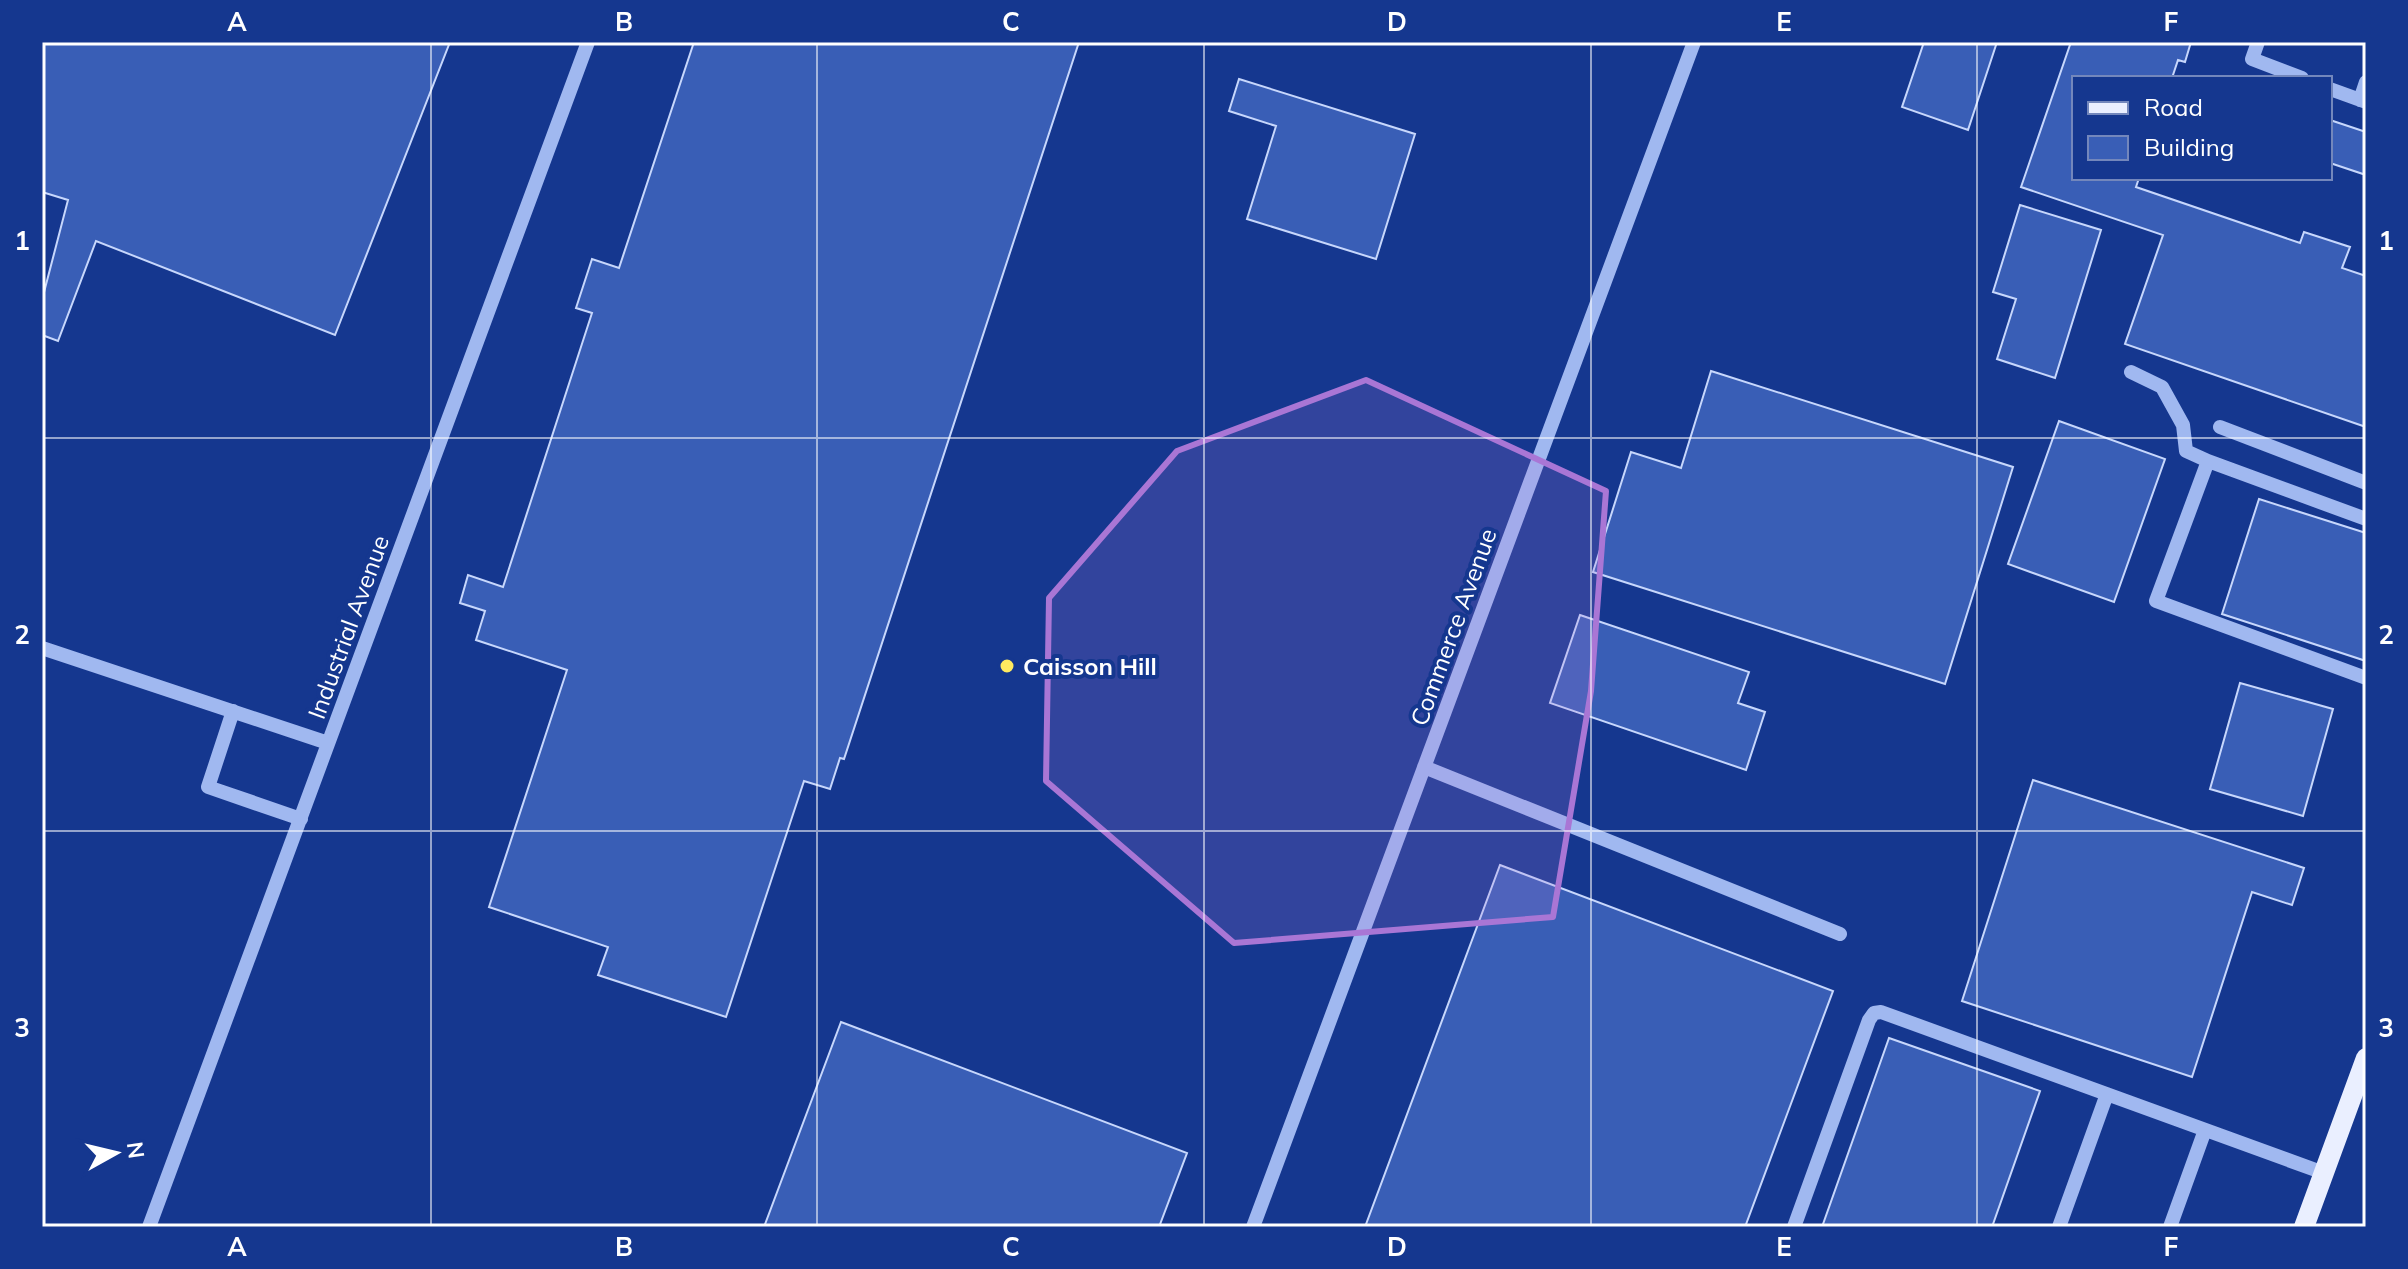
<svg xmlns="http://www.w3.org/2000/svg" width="2408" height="1269" viewBox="0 0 2408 1269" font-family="Mulish,sans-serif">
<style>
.building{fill:#395eb6;stroke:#c7d7fc;stroke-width:2}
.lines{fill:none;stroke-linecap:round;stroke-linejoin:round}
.minor{stroke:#a0b8f0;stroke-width:14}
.major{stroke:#eaefff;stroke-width:20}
.marked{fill:#a976d5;fill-opacity:0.2;stroke:#a976d5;stroke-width:6;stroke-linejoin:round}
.grid{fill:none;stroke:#fff;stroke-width:2;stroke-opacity:0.55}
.poi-dot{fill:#ffea60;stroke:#15378f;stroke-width:3}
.labels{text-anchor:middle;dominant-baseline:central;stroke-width:8;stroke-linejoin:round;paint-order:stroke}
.street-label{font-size:24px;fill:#fff;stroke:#15378f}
.poi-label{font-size:24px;font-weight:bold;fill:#fff;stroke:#15378f;text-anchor:start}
.neatline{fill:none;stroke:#fff;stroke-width:3}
.grid-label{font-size:26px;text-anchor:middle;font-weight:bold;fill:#fff}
</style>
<rect width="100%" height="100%" fill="#15378f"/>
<path class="building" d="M42,42h408l-115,293 -239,-94 -38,100 -16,-6v-35l26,-100 -26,-8z
M694,42h385l-235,717 -4,-1 -10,31 -26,-8 -78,236 -128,-42 10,-28 -119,-40 78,-237 -91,-30 9,-29 -25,-8 8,-28 35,12 89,-274 -16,-5 16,-49 27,9z
M1924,42h73l-29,88 -66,-23z
M2071,42h120l-6,20 -7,-2 -6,18h-98v100h65l-3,9 164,56 4,-11 46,15 -8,21 24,8v151l-241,-83 38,-109 -142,-48z
M1239,79l176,55 -39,125 -129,-40 29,-93 -47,-15z
M2330,120l36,12v43l-36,-12z
M2020,205l81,25 -46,148 -58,-19 19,-60 -23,-7z
M1711,371l302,96 -68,217 -352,-112 38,-120 50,16z
M2059,421l106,38 -51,143 -106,-38z
M2259,499l107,34v128l-144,-47z
M1580,615l169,57 -11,31 27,9 -19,58 -196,-67z
M2240,683l93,26 -30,107 -93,-27z
M2033,780l271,88 -12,37 -40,-13 -60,185 -230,-76z
M1500,865l333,126 -88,236h-380z
M841,1022l346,131 -28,74h-395z
M1889,1038l151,53 -48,136h-170z"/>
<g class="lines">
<path class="minor" d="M2258,42l-6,17 50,19
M2330,89l36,13
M2360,100l6,-18
M2131,372l31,15 21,38 3,26 22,10
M2220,427l146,56
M2366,519l-158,-58 -52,140 210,77
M42,648l286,95
M233,711l-25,76 93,32
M1424,767l416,167
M149,1227l439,-1185
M1253,1227l441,-1185
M1794,1227l75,-207 5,-7 7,-1 443,161
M2059,1227l48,-133
M2170,1227l35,-97"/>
<path class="major" d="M2304,1227l62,-169"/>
</g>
<path class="marked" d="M1366,380l240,111 -15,200 -38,226 -319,26 -188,-162 3,-183 128,-147z"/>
<path class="grid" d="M431,42v1185M817,42v1185M1204,42v1185M1591,42v1185M1977,42v1185M42,438h2324M42,831h2324"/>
<circle class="poi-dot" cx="1007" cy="666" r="8"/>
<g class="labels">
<g class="street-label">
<text transform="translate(348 627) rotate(-70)">Industrial Avenue</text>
<text transform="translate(1453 627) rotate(-70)">Commerce Avenue</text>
</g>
<g class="poi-label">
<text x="1023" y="666">Caisson Hill</text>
</g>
</g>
<rect width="2408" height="1269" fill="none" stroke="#15378f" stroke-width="88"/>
<rect x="2072" y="76" width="260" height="104" fill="#15378f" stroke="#7387bc" stroke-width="2"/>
<rect x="2088" y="102" width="40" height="12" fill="#eaefff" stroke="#7387bc" stroke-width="2"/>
<text x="2144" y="116" font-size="24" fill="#ffffff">Road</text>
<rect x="2088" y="136" width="40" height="24" fill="#395eb6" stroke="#7387bc" stroke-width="2"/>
<text x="2144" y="156" font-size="24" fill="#ffffff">Building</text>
<g transform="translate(116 1153) rotate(82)" stroke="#15378f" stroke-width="6" paint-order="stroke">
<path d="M0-6L14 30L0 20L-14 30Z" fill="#ffffff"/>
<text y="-12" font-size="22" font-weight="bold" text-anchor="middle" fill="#ffffff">N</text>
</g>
<rect x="44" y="44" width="2320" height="1181" class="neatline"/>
<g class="grid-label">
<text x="237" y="31">A</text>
<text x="624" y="31">B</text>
<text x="1011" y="31">C</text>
<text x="1397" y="31">D</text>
<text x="1784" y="31">E</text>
<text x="2171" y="31">F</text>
<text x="22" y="250">1</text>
<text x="2386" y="250">1</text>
<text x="22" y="644">2</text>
<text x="2386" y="644">2</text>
<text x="22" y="1037">3</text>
<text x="2386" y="1037">3</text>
<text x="237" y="1256">A</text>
<text x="624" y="1256">B</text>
<text x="1011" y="1256">C</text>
<text x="1397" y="1256">D</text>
<text x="1784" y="1256">E</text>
<text x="2171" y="1256">F</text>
</g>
</svg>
